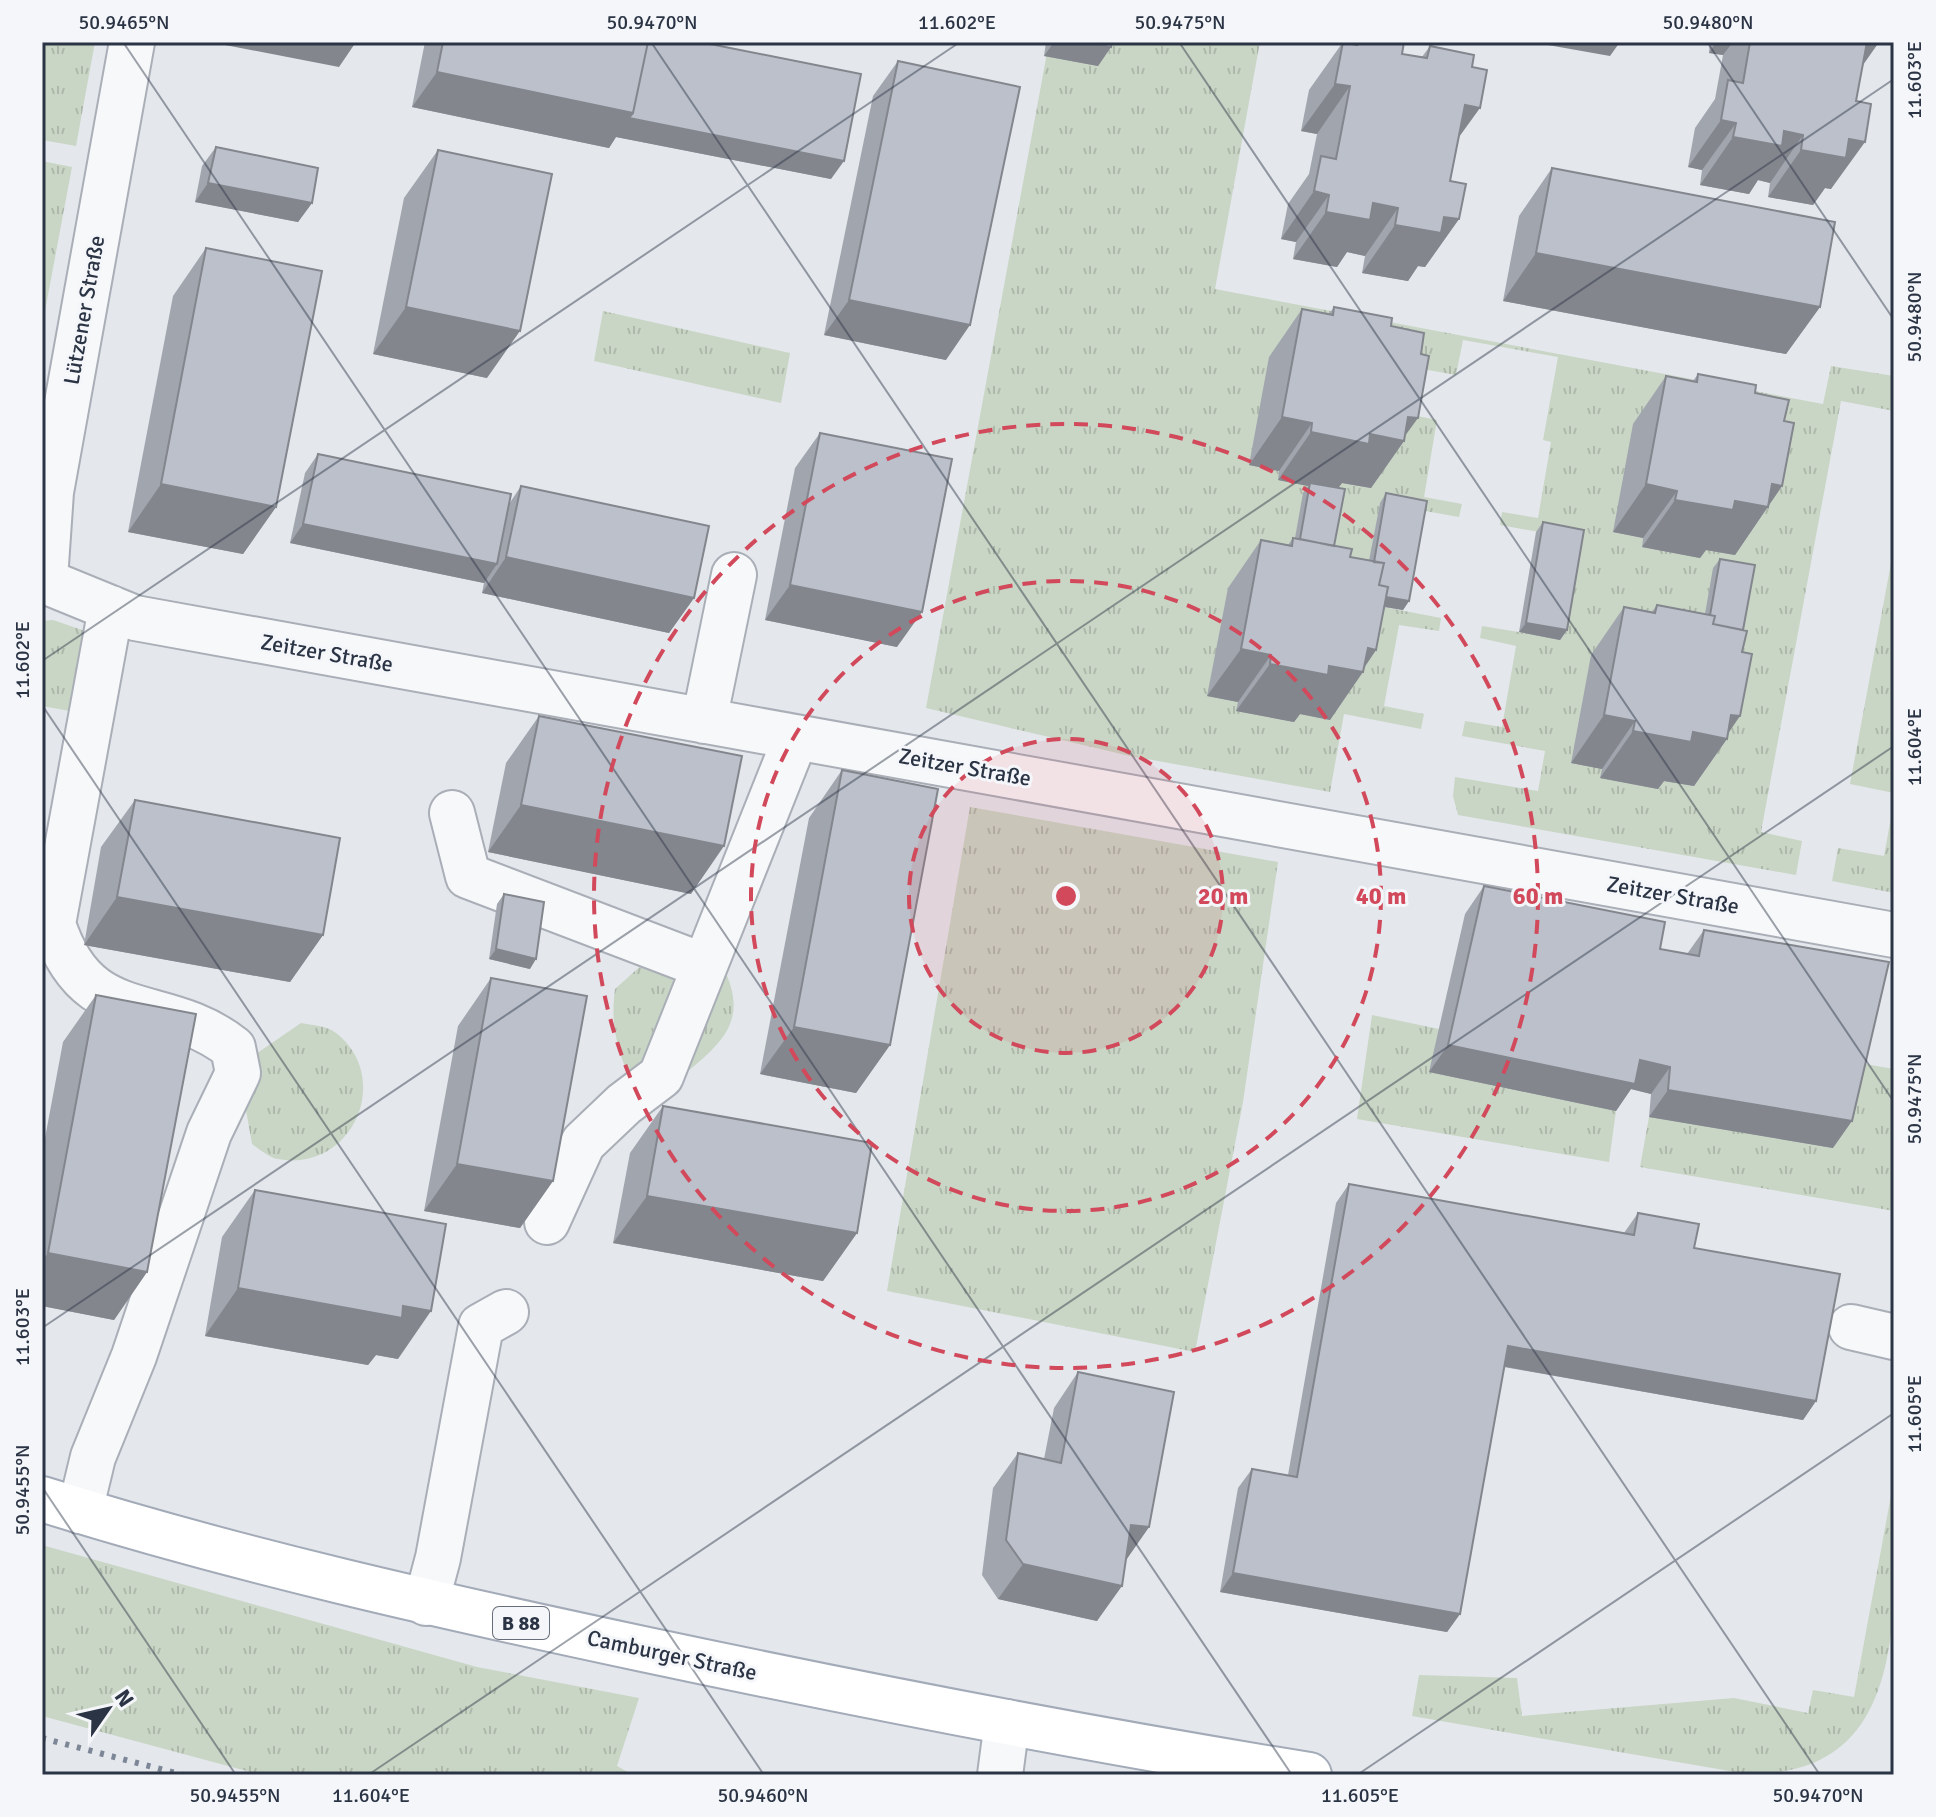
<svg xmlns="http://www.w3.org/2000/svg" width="1936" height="1817" viewBox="0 0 1936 1817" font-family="Signika,sans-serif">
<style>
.grass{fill:url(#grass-tufts);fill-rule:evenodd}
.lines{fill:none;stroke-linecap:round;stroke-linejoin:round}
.minor-casing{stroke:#a9aeb7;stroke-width:48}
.major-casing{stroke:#a3abb8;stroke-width:48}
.minor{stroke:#f7f8fa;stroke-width:44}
.major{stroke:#fff;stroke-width:44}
.rail{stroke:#7d8696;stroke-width:6;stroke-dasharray:4 8;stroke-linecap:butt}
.wall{fill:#a1a5ae}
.shaded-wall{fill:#83868d}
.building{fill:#bbc0ca;stroke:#83868d;stroke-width:2}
.ticks{fill:none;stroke:#2b3445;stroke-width:2;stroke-opacity:0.45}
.ring{fill:none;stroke:#d1495b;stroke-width:4;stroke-dasharray:14 10}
.labels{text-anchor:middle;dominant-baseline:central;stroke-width:6;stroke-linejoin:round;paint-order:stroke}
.shield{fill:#f4f6f9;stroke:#676e7b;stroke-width:2}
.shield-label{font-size:20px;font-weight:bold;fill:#2b3445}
.street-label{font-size:22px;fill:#2b3445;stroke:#f4f6f9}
.centre{fill:#d1495b;stroke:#f4f6f9;stroke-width:4}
.ring-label{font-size:24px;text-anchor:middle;font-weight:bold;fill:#d1495b;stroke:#f4f6f9;stroke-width:6;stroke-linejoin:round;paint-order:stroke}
.neatline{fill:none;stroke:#2b3445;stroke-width:3}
.ticks-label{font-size:20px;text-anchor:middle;fill:#2b3445}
</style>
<defs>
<pattern id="grass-tufts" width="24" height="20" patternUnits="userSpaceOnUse" patternTransform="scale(2)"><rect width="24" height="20" fill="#c9d6c5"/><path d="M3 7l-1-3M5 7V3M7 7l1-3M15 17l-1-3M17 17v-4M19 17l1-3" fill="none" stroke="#adb8ab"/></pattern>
</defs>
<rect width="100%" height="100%" fill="#e4e7ec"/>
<path class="grass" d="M42,42h53l-19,104 -34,-6z
M1049,42h211l-45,247 608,115 8,-38 63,10v35l-53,-10 -80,431 41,9 -6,34 -338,-60 -5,-19 2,-19 83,14 7,-40 -83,-15 3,-15 37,6 14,-81 -36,-8 2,-12 78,13 17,-100 -77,-14 2,-13 36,6 13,-76 -8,-2 15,-83 -95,-17 -7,35 -39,-7 -9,46 29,6 -13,77 38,7 -3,13 -79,-14 -17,100 78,15 -2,13 -40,-6 -15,81 40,8 -3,15 -77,-15 -14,78 -200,-36 -204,-48zM1613,532l88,17 -1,8 -58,-10 1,-9z
M42,161l30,6 -30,160z
M603,311l187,42 -9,50 -187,-42z
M1894,547v246l-44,-9z
M53,620l41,14 -24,77 -28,-5v-85z
M1894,801v92l-62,-12 6,-33 46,8z
M970,807l308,55 -35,240 -48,250 -308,-61z
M655,953l67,12c31,60 -5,81 -49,119l-21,-3 -25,-9c-12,-30 -16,-52 -12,-83z
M1372,1015l67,14 177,82 -7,51 -252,-43z
M301,1023c11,2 27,3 35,10 58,45 16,140 -58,126 -8,-1 -19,-10 -26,-15l-9,-51 4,-33z
M1854,1062l40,7v142l-254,-44 9,-50z
M1894,1479c0,120 22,304 -153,294l-329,-57 7,-41 98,3 5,38 212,-18 74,15 5,-23 41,7z
M42,1545l435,122 162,31 -22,68 16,9h-371l-220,-59z"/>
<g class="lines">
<g class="minor-casing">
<path id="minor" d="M45,579l6,-87 81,-450
M42,580l93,38 1759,317
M704,721l30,-146
M452,813l16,63 236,90
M547,1222l36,-79 41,-39 37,-28 135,-339
M1851,1327l43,10
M80,1511l13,-54 41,-101 75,-223 29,-60 -5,-25c-71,-56 -145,-16 -180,-124l58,-316
M426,1603l12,-45 43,-232 25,-14
M1000,1775l7,-53"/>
</g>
<g class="major-casing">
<path id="major" d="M42,1499c198,62 399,107 601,150 221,47 443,90 666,126"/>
</g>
<use href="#minor" class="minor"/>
<use href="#major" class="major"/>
<path class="rail" d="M42,1738l141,37
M42,1774l2,1"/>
</g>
<path class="wall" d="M425,42h275l131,137 -215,-42 -7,11 -197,-41z
M1046,42h66l-1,5 -13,19 -54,-10z
M1343,42l9,2 1,-2h51l-2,12 20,3 8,-11 29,92 -9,43 9,38 -34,48 -7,-1 -10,15 -46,-8 3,-17 -18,-4 -10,15 -44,-8 3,-17 -15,-3 7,-35 21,-30 8,-40 -16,-3 8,-41z
M1710,42h169l-16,23 -32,124 -6,-1 -12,17 -45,-8 2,-14 -12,-3 -9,14 -49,-9 2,-15 -14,-3 7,-39 20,-29 8,-44 -14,-2z
M898,61l48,299 -122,-25 49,-239z
M216,147l96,56 -14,19 -103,-20 7,-36z
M438,150l49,228 -114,-24 31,-156z
M1552,168l268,139 -34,47 -283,-53 16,-85z
M206,248l70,259 -33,47 -115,-22 45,-236z
M1334,307l57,19 14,111 -1,4 -33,47 -29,-5 -4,5 -4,58 16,11 19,4 11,-58 6,-10 23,108 -6,9 -19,-3 -8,43 -46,70 -30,-6 -6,8 -58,-11 2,-9 -31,-6 21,-108 33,-48 27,5 5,-7h2l8,-45 5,-7 -30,-6 1,-9 -30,-6 20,-108 33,-48 27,5z
M1698,374l57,19 29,28 -2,65 -47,69 -29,-5 -6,8 -58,-11 1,-9 -30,-6 20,-108 33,-48 27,5z
M820,433l77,214 -132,-27 30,-152z
M318,454l191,50 12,-18 173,112 -25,35 -187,-40 2,-10 -194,-40 15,-70z
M1543,522l24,108 -7,10 -41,-8 17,-100z
M1720,559l23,71 -15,105 -34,51 -30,-5 -6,8 -58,-11 2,-9 -31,-6 20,-108 33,-48 27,6 6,-8 48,9 8,-46z
M539,716l152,178 -203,-42 18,-89z
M842,770l48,275 -34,48 -96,-19 49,-256z
M135,800l188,135 -33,47 -206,-37 17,-98z
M1484,886l176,63 27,5 17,-24 129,218 -184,-31 2,-23 -20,-5 -15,22 -187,-39 36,-158z
M504,894l26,75 -41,-10 8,-55z
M491,978l62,203 -33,47 -96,-17 34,-185z
M96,995l51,277 -33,48 -72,-14v-152l21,-112z
M663,1106l194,127 -34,48 -210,-38 17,-90z
M1349,1184l275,49 14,-20 56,35 122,153 -13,19 -299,-53 -44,247 -13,18 -227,-40 18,-104 14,-19 36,6 48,-272z
M255,1190l143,169 -22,-4 -8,10 -163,-29 17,-99z
M1078,1372l71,155 -23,33 -29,61 -99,-22 -16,-24 11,-87 25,-35 26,6 10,-51z"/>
<path class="shaded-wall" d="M228,42h128l-17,25 -114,-22z
M1054,42h29l28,5 -13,19 -54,-10z
M1531,42h89l-10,14z
M1716,42h17l-10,13 -14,-2z
M1862,42h17l-29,41z
M437,72l196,41 211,48 -13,18 -215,-42 -7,11 -197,-41z
M1335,84l15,2 -33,48 -16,-3z
M1465,105l15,3 -34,47z
M1721,120l15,3 -34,47 -14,-3z
M1784,131l19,4 -33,48 -12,-3 -9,14 -49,-9 33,-48z
M1849,139l16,3 -34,47 -6,-1 -12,17 -45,-8 33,-47z
M208,183l104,20 -14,19 -103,-20z
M1314,191l15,4 -33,47 -15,-3z
M1373,203l25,5 -33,48 -18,-4 -10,15 -44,-8 33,-47z
M1444,217l15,2 -34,48 -7,-1 -10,15 -46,-8 33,-48z
M1536,253l284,54 -34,47 -283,-53z
M849,300l121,25 -24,35 -122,-25z
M406,307l114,24 -33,47 -114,-24z
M1282,417l30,6 -33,48 -30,-6z
M1408,417l10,1 -16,22 2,1 -33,47 -29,-5 -6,8 -26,-8 -2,3 -30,-6 33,-48 59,2z
M161,484l115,23 -33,47 -115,-22z
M1646,484l31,7 -34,47 -30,-6z
M1772,484l10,2 -47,69 -29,-5 -6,8 -58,-11 33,-47z
M303,524l194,40 -13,19 -194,-40z
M506,557l188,41 -25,35 -187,-40z
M790,585l132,27 -25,35 -132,-27z
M1369,594l40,7 -6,9 -41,-7z
M1526,623l41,7 -7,10 -41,-8z
M1368,648l8,2 -15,22h2l-33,48 -30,-6 -6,8 -58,-11 34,-47z
M1241,649l30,6 -33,47 -31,-6z
M1604,715l31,6 -33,48 -31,-6z
M1731,715l9,1 -15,22 2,1 -33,47 -30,-5 -6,8 -58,-11 33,-47 60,1z
M521,805l203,41 -33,48 -203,-42z
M117,897l206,38 -33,47 -206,-37z
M496,949l40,10 -6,10 -41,-10z
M794,1027l96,18 -34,48 -96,-19z
M1448,1045l192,15 30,7 -19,27 -20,-5 -15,22 -187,-39z
M1668,1090l184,31 -19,27 -184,-31z
M457,1164l96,17 -33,47 -96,-17z
M647,1196l210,37 -34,48 -210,-38z
M48,1253l99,19 -33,48 -72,-14v-45z
M238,1288l165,18 28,5 -33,48 -22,-4 -8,10 -163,-29z
M1508,1346l308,55 -13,19 -308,-55z
M1131,1525l18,2 -25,36z
M1023,1564l99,22 -25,35 -99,-22z
M1233,1573l227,41 -13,18 -227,-40z"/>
<path class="building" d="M443,42h205l-15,71 -196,-41z
M648,42h52l161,32 -17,87 -215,-43 4,-5z
M1083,42h29l-1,5z
M1343,42l14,3 1,-3h46l-2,12 25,4 3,-12 44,9 -2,12 15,3 -7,38 -15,-3 -15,76 16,3 -7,35 -15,-2 -3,16 -46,-8 3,-17 -25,-5 -3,17 -44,-8 3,-17 -15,-4 7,-35 15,3 14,-73 -15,-2z
M1750,42h117l-11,59 15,3 -6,38 -16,-3 -3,19 -45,-8 2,-15 -19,-4 -2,15 -49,-9 3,-14 -15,-3 7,-40 15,3z
M898,61l122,26 -50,238 -121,-25z
M216,147l102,21 -6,35 -104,-20z
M438,150l114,24 -32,157 -114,-24z
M1552,168l283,54 -15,85 -284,-54z
M206,248l116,23 -46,236 -115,-23z
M1334,307l58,11 -1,8 33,7 -3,21 8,2 -11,62 -10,-1 -4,24 -34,-7 -1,10 -58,-12 1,-9 -30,-6 20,-108 31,6z
M1698,374l58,11 -1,8 34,7 -5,21 10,2 -12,63 -10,-2 -4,23 -33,-6 -2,9 -58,-10 2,-9 -31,-7 20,-108 31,6z
M820,433l132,26 -30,153 -132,-27z
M318,454l193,40 -14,70 -194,-40z
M1310,483l35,6 -11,57 -34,-7z
M521,486l188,40 -15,72 -188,-41z
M1386,493l41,8 -18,100 -23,-4 2,-10 -9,-2 5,-22 -10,-1z
M1543,522l41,8 -17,100 -41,-7z
M1293,538l59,11 -2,8 34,6 -5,22 9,2 -12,63 -8,-2 -5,24 -34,-6 -1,9 -58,-11 1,-9 -30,-6 20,-109 31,6z
M1720,559l35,6 -12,65 -30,-6 2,-8 -5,-1z
M1657,605l58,11 -2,8 34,7 -5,21 10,2 -12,62 -9,-1 -4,24 -34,-7 -2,10 -58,-11 2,-10 -31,-6 20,-108 31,6z
M539,716l203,40 -18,90 -203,-41z
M842,770l96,19 -48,256 -96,-18z
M135,800l205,38 -17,97 -206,-38z
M1484,886l181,36 -5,27 39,7 5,-26 185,32 -37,159 -184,-31 2,-23 -30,-7 -5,24 -187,-39z
M504,894l40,8 -8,57 -40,-10z
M491,978l96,18 -34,185 -96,-17z
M96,995l100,19 -49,258 -99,-19z
M663,1106l209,37 -15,90 -210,-37z
M1349,1184l285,51 4,-22 61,11 -5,24 146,26 -24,127 -308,-55 -48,268 -227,-41 19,-104 45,8z
M255,1190l191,34 -15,87 -28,-5 -1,12 -164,-30z
M1078,1372l96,20 -25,135 -18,-2 -9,61 -99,-22 -17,-24 12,-87 43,10z"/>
<path class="ticks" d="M123,42l1169,1733M651,42l1169,1733M1179,42l715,1060M1707,42l187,278M42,661l918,-619M42,705l722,1070M42,1328l1852,-1249M42,1487l194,288M368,1775l1526,-1029M1357,1775l537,-362"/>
<circle cx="1066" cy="896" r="157" fill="#d1495b" fill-opacity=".12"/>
<g class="ring">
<circle cx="1066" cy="896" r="157"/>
<circle cx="1066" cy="896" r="315"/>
<circle cx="1066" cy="896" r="472"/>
</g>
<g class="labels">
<rect class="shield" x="493" y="1607" width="56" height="32" rx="6"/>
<g class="shield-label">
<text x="521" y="1623">B 88</text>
</g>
<g class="street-label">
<text transform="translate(84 310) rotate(-80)">Lützener Straße</text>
<text transform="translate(327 653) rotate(10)">Zeitzer Straße</text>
<text transform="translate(965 767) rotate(10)">Zeitzer Straße</text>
<text transform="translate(1673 895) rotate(10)">Zeitzer Straße</text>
<text transform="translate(672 1655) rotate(12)">Camburger Straße</text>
</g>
</g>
<circle cx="1066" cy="896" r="12" class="centre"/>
<g class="ring-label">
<text x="1223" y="904">20 m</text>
<text x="1381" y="904">40 m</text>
<text x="1538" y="904">60 m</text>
</g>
<rect width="1936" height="1817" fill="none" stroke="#f4f6f9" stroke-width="88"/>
<g transform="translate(108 1709) rotate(56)" stroke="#f4f6f9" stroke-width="6" paint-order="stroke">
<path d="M0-6L14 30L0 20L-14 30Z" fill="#2b3445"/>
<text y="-12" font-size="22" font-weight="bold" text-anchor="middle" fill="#2b3445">N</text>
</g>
<rect x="44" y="44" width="1848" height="1729" class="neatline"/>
<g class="ticks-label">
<text x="124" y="29">50.9465°N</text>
<text x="652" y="29">50.9470°N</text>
<text x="957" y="29">11.602°E</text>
<text x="1180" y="29">50.9475°N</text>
<text x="1708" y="29">50.9480°N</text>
<text transform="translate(1914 80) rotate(-90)" y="7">11.603°E</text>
<text transform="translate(1914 317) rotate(-90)" y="7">50.9480°N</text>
<text transform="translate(22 660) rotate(-90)" y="7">11.602°E</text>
<text transform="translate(1914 747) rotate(-90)" y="7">11.604°E</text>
<text transform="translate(1914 1099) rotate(-90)" y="7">50.9475°N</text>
<text transform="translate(22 1327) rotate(-90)" y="7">11.603°E</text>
<text transform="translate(1914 1414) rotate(-90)" y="7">11.605°E</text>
<text transform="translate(22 1490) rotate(-90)" y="7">50.9455°N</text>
<text x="235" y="1802">50.9455°N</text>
<text x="371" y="1802">11.604°E</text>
<text x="763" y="1802">50.9460°N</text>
<text x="1360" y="1802">11.605°E</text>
<text x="1818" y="1802">50.9470°N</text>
</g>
</svg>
